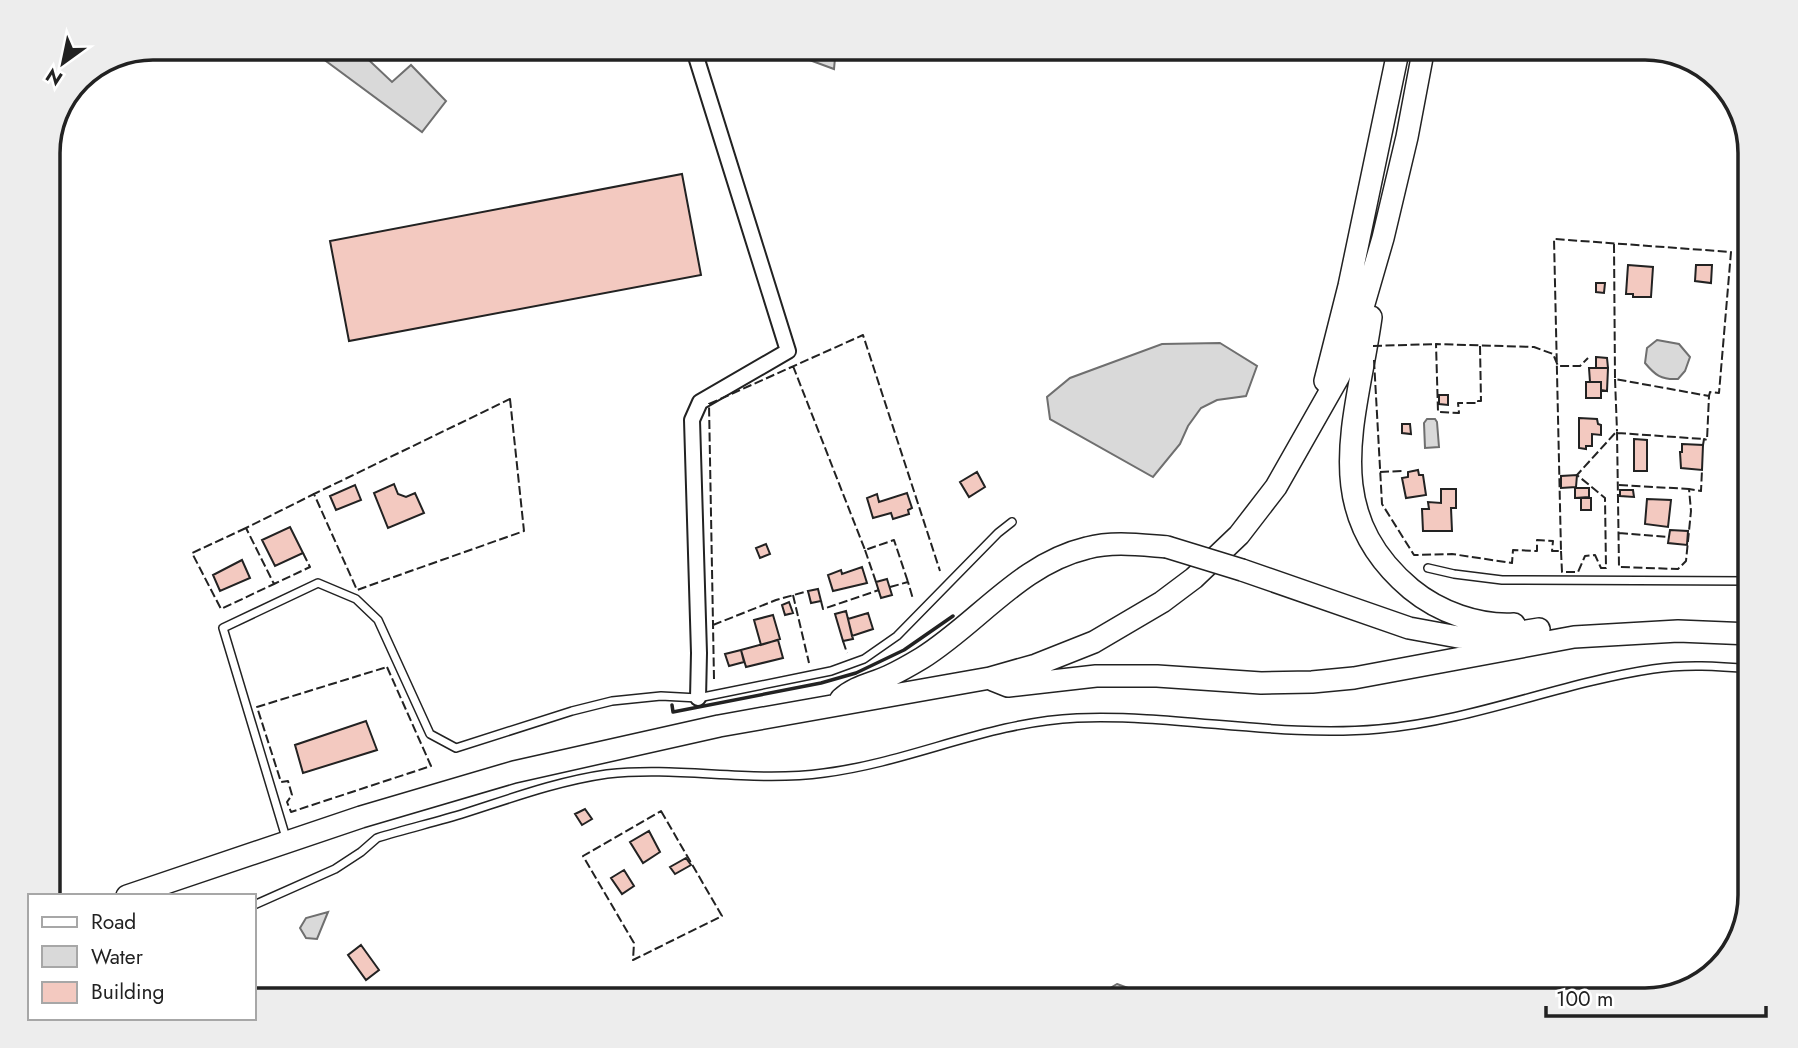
<svg xmlns="http://www.w3.org/2000/svg" width="1798" height="1048" viewBox="0 0 1798 1048" font-family="Jost,sans-serif">
<style>
.water{fill:#d9d9d9;stroke:#6f6f6f;stroke-width:2}
.building{fill:#f3c9c0;stroke:#222;stroke-width:2}
.lines{fill:none;stroke-linecap:round;stroke-linejoin:round}
.lane-casing{stroke:#222;stroke-width:10}
.street-casing{stroke:#222;stroke-width:18}
.primary-casing{stroke:#222;stroke-width:24}
.lane{stroke:#fff;stroke-width:7}
.street{stroke:#fff;stroke-width:14}
.primary{stroke:#fff;stroke-width:21}
.primary-bridge-casing{stroke:#222;stroke-width:24;stroke-linecap:butt}
.primary-bridge{stroke:#fff;stroke-width:21}
.fence{stroke:#222;stroke-width:2;stroke-dasharray:9 3.5;stroke-linecap:butt}
.wall{stroke:#222;stroke-width:3.5}
.rim{fill:none;stroke:#222;stroke-width:3.5}
</style>
<rect width="100%" height="100%" fill="#fff"/>
<path class="water" d="M307,47h48l37,35 19,-17 35,36 -24,31z
M779,47h57l-2,22 -52,-19z
M1657,340l22,4 11,13 -5,14 -7,8c-17,1 -23,-4 -33,-16l2,-15z
M1220,343l37,23 -11,30 -29,4 -16,8 -13,18 -8,18 -27,33 -103,-58 -3,-22 23,-19 92,-34z
M1427,419h8l2,3 2,25 -14,1 -1,-25z
M328,912l-11,27 -11,-1 -6,-10 6,-10z
M1117,984l25,9 1,8h-55z"/>
<path class="building" d="M682,174l19,101 -352,66 -19,-100z
M1628,265l25,2 -2,30h-18v-3h-7z
M1696,265h16l-1,18 -16,-2z
M1596,283h9l-1,10 -8,-1z
M1596,357l11,1 1,10h-12z
M1589,368h19l-1,23 -6,-1v-8h-11z
M1586,382h15v16h-15z
M1439,395h9v10l-9,-1z
M1579,418l18,1 1,5 3,1v10l-9,-1v12h-6v3l-7,-1z
M1402,424h8l1,10 -9,-1z
M1634,439l13,1v31h-13z
M1682,444l21,1 -1,25 -21,-2 -1,-16h2z
M1418,470l1,5h4l3,20 -20,3 -4,-20 6,-1v-5z
M977,472l8,15 -16,10 -9,-15z
M1577,475l-1,12 -15,1v-12z
M394,484l4,10 8,3 9,-4 9,20 -36,15 -14,-35z
M355,485l6,15 -25,10 -6,-14z
M1575,488h14v9l-14,1z
M1441,489h15v19h-5l1,23h-29l-1,-22h7l-1,-7 13,1z
M1620,490h13l1,7 -14,-1z
M907,493l5,15 -4,2 1,4 -16,5 -2,-6 -18,5 -6,-20 10,-4 2,8z
M1581,498h10v12h-10z
M1647,499l24,1 -3,27 -23,-3z
M290,527l13,26 -28,13 -13,-26z
M1670,530l18,1 -1,14 -19,-2z
M766,544l4,10 -10,4 -4,-10z
M242,560l8,18 -30,13 -7,-16z
M862,567l5,16 -34,8 -5,-16 13,-5 1,4z
M887,579l5,16 -11,3 -5,-16z
M818,589l3,12 -10,2 -3,-12z
M789,602l4,11 -8,2 -3,-10z
M846,611l7,28 -10,2 -8,-27z
M868,613l5,16 -21,7 -4,-17z
M773,615l7,24 -19,6 -7,-25z
M778,640l5,18 -37,9 -5,-17z
M741,650l3,12 -15,4 -4,-12z
M366,721l11,29 -74,23 -8,-28z
M585,809l7,10 -10,6 -7,-11z
M649,831l11,21 -17,11 -13,-21z
M686,858l5,7 -16,9 -5,-7z
M624,870l10,16 -12,8 -11,-16z
M361,945l18,25 -13,10 -18,-25z"/>
<g class="lines">
<g class="lane-casing">
<path id="lane" d="M1428,568l26,6 48,6 249,1
M287,841l-64,-213 95,-45 38,16 22,21 52,114 26,14 116,-37 40,-10 49,-5 37,2 133,-27 33,-12 33,-23 101,-103 14,-11
M254,905l81,-36 26,-17 16,-14c29,-9 59,-16 88,-25 47,-15 93,-32 142,-39 72,-8 145,9 217,-1 87,-11 164,-51 253,-55 101,-4 201,20 302,11 93,-8 181,-46 274,-60 32,-5 65,-3 98,0"/>
</g>
<g class="street-casing">
<path id="street" d="M693,47l95,304 -88,51 -8,18 7,233 -1,45"/>
</g>
<g class="primary-casing">
<path id="primary" d="M1371,317c-14,102 -54,193 40,272 28,23 67,37 103,35
M1325,381l24,-95 50,-239
M1242,570l167,58 49,9 23,1 58,-9
M993,680l15,6 88,-10h61l104,7 51,-1 42,-4 220,-41 104,-6 73,3
M841,699c14,-13 31,-15 48,-23 11,-5 23,-12 33,-18 56,-35 98,-94 165,-110 26,-7 54,-3 80,-1
M127,896l234,-79 153,-45 205,-46 271,-48 46,-13 58,-23 68,-40 32,-24 45,-43 37,-48 63,-111 11,-24 33,-114 24,-101 17,-90"/>
</g>
<use href="#lane" class="lane"/>
<use href="#street" class="street"/>
<use href="#primary" class="primary"/>
<g class="primary-bridge-casing">
<path id="primary-bridge" d="M1167,547l75,23"/>
</g>
<use href="#primary-bridge" class="primary-bridge"/>
<path class="fence" d="M1614,244l1,135 94,17 -2,44 -3,-1 -1,6
M1373,346l63,-2
M1480,346l1,55h-3v2h-20l1,10 -21,-1 -2,-68 98,3 19,7 5,12h22l8,-8
M1374,360l8,144 32,51 38,-1 60,9 1,-13 24,1v-11l16,1 -1,10h9l-7,-312 177,13 -12,141 -9,-1 -1,4
M793,366l72,184 29,-10 14,42
M1615,379l2,52
M510,399l14,132 -167,59 -43,-96z
M1617,433l87,6
M1380,472l23,-1
M1619,485l70,4
M246,528l-54,25 29,56 53,-25
M1619,533l50,4
M865,550l11,32
M1561,551l1,21h16l7,-16 10,-1 6,13h5l-1,-70 -28,-23 40,-44 2,136 59,2 8,-8 5,-50 -2,-22 12,2 1,-21
M303,553l7,14 -36,17 -28,-56 68,-34
M890,587l18,-5 5,17
M793,595l16,68
M821,601l2,8 56,-19
M713,625l63,-25 32,-9
M843,641l4,12
M387,667l44,99 -140,46 -4,-10 5,-7 -4,-14 -7,1 -24,-75z
M714,679l-5,-275 154,-69 77,236
M661,811l61,105 -89,44 1,-17 -51,-87z"/>
<path class="wall" d="M672,705l1,7 148,-29 35,-10 48,-23 49,-34"/>
</g>
<path d="M0 0H1798V1048H0ZM153 60H1645A93 93 0 0 1 1738 153V895A93 93 0 0 1 1645 988H153A93 93 0 0 1 60 895V153A93 93 0 0 1 153 60Z" fill="#ededed" fill-rule="evenodd"/>
<path class="rim" d="M153 60H1645A93 93 0 0 1 1738 153V895A93 93 0 0 1 1645 988H153A93 93 0 0 1 60 895V153A93 93 0 0 1 153 60Z"/>
<rect x="28" y="894" width="228" height="126" fill="#ffffff" stroke="#a7a7a7" stroke-width="2"/>
<rect x="42" y="917" width="35" height="10" fill="#ffffff" stroke="#a7a7a7" stroke-width="2"/>
<text x="91" y="929" font-size="21" fill="#222222">Road</text>
<rect x="42" y="946" width="35" height="21" fill="#d9d9d9" stroke="#a7a7a7" stroke-width="2"/>
<text x="91" y="964" font-size="21" fill="#222222">Water</text>
<rect x="42" y="982" width="35" height="21" fill="#f3c9c0" stroke="#a7a7a7" stroke-width="2"/>
<text x="91" y="999" font-size="21" fill="#222222">Building</text>
<g transform="translate(63 63) rotate(213)" stroke="#ffffff" stroke-width="5" paint-order="stroke">
<path d="M0-5L12 26L0 18L-12 26Z" fill="#222222"/>
<text y="-10" font-size="19" font-weight="bold" text-anchor="middle" fill="#222222">N</text>
</g>
<path d="M1546 1006v10h220v-10" fill="none" stroke="#222222" stroke-width="3.5"/>
<text x="1556" y="1006" font-size="21" fill="#222222" stroke="#ffffff" stroke-width="5" paint-order="stroke">100 m</text>
</svg>
